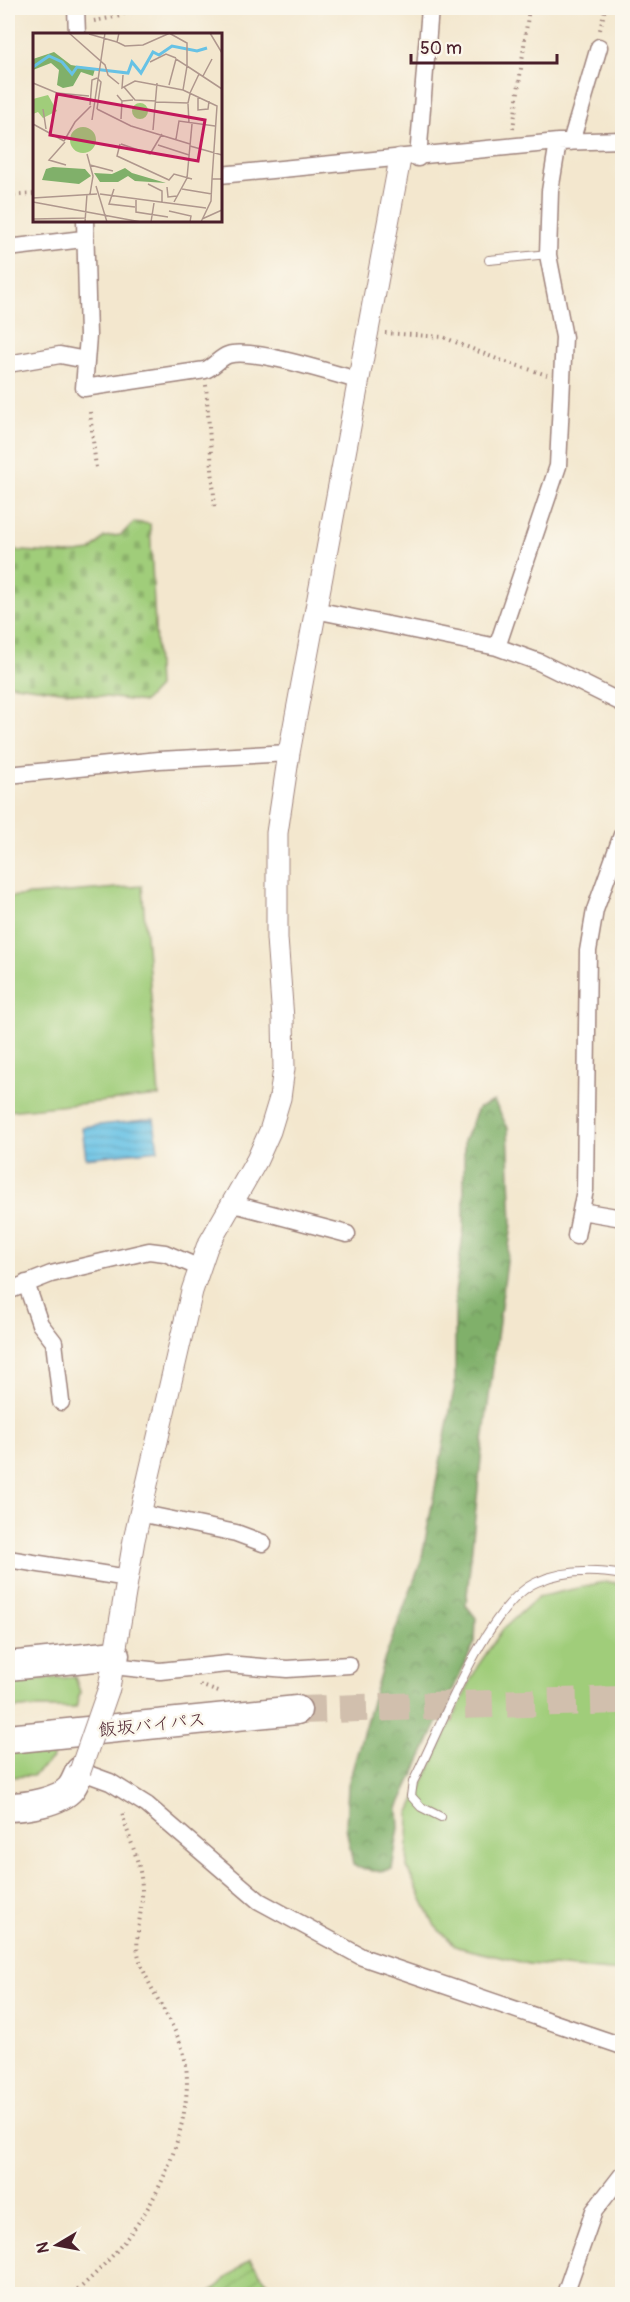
<svg xmlns="http://www.w3.org/2000/svg" width="630" height="2302" viewBox="0 0 630 2302" font-family="Pangolin,'Klee One',sans-serif">
<style>
.grass{fill:#a0cd7a;stroke:#757652;stroke-width:1.5}
.forest{fill:url(#forest-crowns);stroke:#65684a;stroke-width:1.5}
.cemetery{fill:url(#cemetery-stones);stroke:#757652;stroke-width:1.5}
.garden{fill:url(#garden-furrows);stroke:#757652;stroke-width:1.5}
.water{fill:url(#water-rules);stroke:#587088;stroke-width:1.5}
.lines{fill:none;stroke-linecap:round;stroke-linejoin:round}
.trunk-tunnel{stroke:#d1bfad;stroke-width:28;stroke-dasharray:28 14;stroke-linecap:butt}
.service-casing{stroke:#9e837c;stroke-width:10}
.minor-casing{stroke:#9e837c;stroke-width:19}
.tertiary-casing{stroke:#9e837c;stroke-width:23}
.trunk-casing{stroke:#9e837c;stroke-width:31}
.path{stroke:#9e837c;stroke-width:4;stroke-dasharray:1.5 4.5;stroke-linecap:butt}
.service{stroke:#fff;stroke-width:8}
.minor{stroke:#fff;stroke-width:16}
.tertiary{stroke:#fff;stroke-width:21}
.trunk{stroke:#fff;stroke-width:28}
.tertiary-bridge-casing{stroke:#9e837c;stroke-width:23;stroke-linecap:butt}
.tertiary-bridge{stroke:#fff;stroke-width:21}
.labels{text-anchor:middle;dominant-baseline:central;stroke-width:5;stroke-linejoin:round;paint-order:stroke}
.street-label{font-size:18px;fill:#4a1f2b;stroke:#fbf7ec}
.inset-river{fill:none;stroke:#67c2e5;stroke-width:3}
.inset-road{fill:none;stroke:#af978d;stroke-width:1.5}
.view{fill:#c2185b;fill-opacity:0.15;stroke:#c2185b;stroke-width:3}
.inset-edge{fill:none;stroke:#4a1f2b;stroke-width:3}
</style>
<defs>
<pattern id="forest-crowns" width="20" height="18" patternUnits="userSpaceOnUse" patternTransform="scale(1.5)"><rect width="20" height="18" fill="#80b06a"/><path d="M2 6a3 3 0 1 1 6 0M12 15a3 3 0 1 1 6 0" fill="none" stroke="#6b8f57"/></pattern>
<pattern id="cemetery-stones" width="16" height="16" patternUnits="userSpaceOnUse" patternTransform="scale(1.5)"><rect width="16" height="16" fill="#a0cd7a"/><path d="M2 7V4a2 2 0 0 1 4 0v3zM10 15v-3a2 2 0 0 1 4 0v3z" fill="#8bb06a"/></pattern>
<pattern id="garden-furrows" width="10" height="10" patternUnits="userSpaceOnUse" patternTransform="scale(1.5)"><rect width="10" height="10" fill="#a0cd7a"/><path d="M-1 1l2-2M0 10L10 0M9 11l2-2" fill="none" stroke="#8bb06a"/></pattern>
<pattern id="water-rules" width="6" height="5" patternUnits="userSpaceOnUse" patternTransform="scale(1.5)"><rect width="6" height="5" fill="#67c2e5"/><path d="M0 2.5h6" fill="none" stroke="#5ba6c5"/></pattern>
</defs>
<rect width="100%" height="100%" fill="#fbf7ec"/>
<filter id="ink" filterUnits="userSpaceOnUse"><feTurbulence type="fractalNoise" baseFrequency=".0167" numOctaves="2"/><feDisplacementMap in="SourceGraphic" scale="12" xChannelSelector="R" yChannelSelector="G"/><feConvolveMatrix kernelMatrix="1 2 1 2 8 2 1 2 1" color-interpolation-filters="sRGB"/></filter>
<filter id="wash" filterUnits="userSpaceOnUse"><feTurbulence type="fractalNoise" baseFrequency=".008" numOctaves="4" result="noise"/><feDisplacementMap in="SourceGraphic" scale="24" xChannelSelector="R" yChannelSelector="G"/><feGaussianBlur stdDeviation="1.35" result="paint"/><feColorMatrix in="noise" values="0 0 0 0 0 0 0 0 0 0 0 0 0 0 0 0 0 1.4 0 .05"/><feComposite in="paint" operator="in"/></filter>
<g filter="url(#wash)">
<rect width="100%" height="100%" fill="#f3e7ce"/>
<path class="grass" d="M142,886l17,210 -151,15v-214z
M604,1582l18,1v389l-93,-8 -72,-17 -22,-21 -28,-58 2,-54 68,-147 26,-38 35,-32z
M75,1677l5,15 -4,16h-68v-27z
M8,1752h45v6l-20,18 -25,1z"/>
<path class="forest" d="M494,1101l14,27 4,96 -30,226 -16,155 10,13 -1,24 -77,166 1,20 -7,41c-15,3 -25,3 -39,-4l-7,-38 2,-42 35,-122 38,-101 34,-178v-91l9,-66v-86l14,-33z"/>
<path class="cemetery" d="M134,522l16,2 8,163 -14,15 -136,-18v-134l60,4 23,-3 13,-14 17,-2z"/>
<path class="garden" d="M250,2259l25,35h-67z"/>
<path class="water" d="M154,1119l4,31 -72,8 -4,-31z"/>
</g>
<g filter="url(#ink)">
<g class="lines">
<path class="trunk-tunnel" d="M297,1710l325,-10"/>
<g class="service-casing">
<path id="service" d="M489,260l59,-6
M441,1817l-20,-10 -10,-11 2,-14c26,-50 74,-179 124,-200 27,-12 57,-12 85,-7"/>
</g>
<g class="minor-casing">
<path id="minor" d="M76,8l1,26
M571,142l28,-95
M418,158l12,-150
M220,175l338,-33 64,-2
M85,220l3,116 -4,52 121,-18c9,-3 14,-12 23,-15 23,-8 103,18 129,25
M8,248l75,-9
M8,364l52,-9 26,5
M315,610l182,37 42,15 83,41
M497,647l61,-181 6,-129 -16,-82 2,-64 8,-49
M8,775l151,-15 130,-7
M230,1203l117,31
M581,1211l41,7
M576,1236l9,-46 3,-239 7,-41 27,-75
M26,1283l14,41 14,18 7,60
M8,1291l43,-17 98,-23 16,2 35,15
M139,1513l97,20 27,10
M8,1559l120,19
M113,1666l47,5 67,-7 60,5 62,-4
M80,1771l30,11 37,23 112,96 103,56 260,89
M565,2294l29,-83 28,-36"/>
</g>
<g class="tertiary-casing">
<path id="tertiary" d="M109,1688l25,-148 58,-249 15,-44 50,-87 13,-29 10,-33 4,-30 -1,-49 -6,-81v-105l12,-80 111,-594"/>
</g>
<g class="trunk-casing">
<path id="trunk" d="M8,1666l107,-11
M8,1739l289,-29
M8,1807c16,0 52,-5 63,-19 4,-5 6,-12 9,-17"/>
</g>
<path class="path" d="M94,21l26,-5 12,-8
M600,30l5,-22
M513,129l16,-121
M8,196l26,-2
M385,333l58,4 54,22 50,16
M206,385l9,125
M90,412l6,56
M200,1685l21,8
M73,2294c25,-21 48,-46 67,-74 29,-42 59,-122 42,-172 -10,-30 -38,-65 -44,-95 -3,-20 5,-43 4,-63 0,-28 -15,-53 -20,-79"/>
<use href="#service" class="service"/>
<use href="#minor" class="minor"/>
<use href="#tertiary" class="tertiary"/>
<use href="#trunk" class="trunk"/>
<g class="tertiary-bridge-casing">
<path id="tertiary-bridge" d="M80,1771l29,-83"/>
</g>
<use href="#tertiary-bridge" class="tertiary-bridge"/>
</g>
</g>
<g class="labels">
<g class="street-label">
<text transform="translate(152 1725) rotate(-6)">飯坂バイパス</text>
</g>
</g>
<g transform="translate(33 33)">
<rect width="189" height="189" fill="#f3e7ce"/>
<path d="M99 78a8 8 0 1 1 16 0a8 8 0 1 1-16 0ZM37 107a13 13 0 1 1 26 0a13 13 0 1 1-26 0Z" fill="#a0cd7a"/>
<path d="M21,19l17,13 24,4 -2,7 -12,-4 -8,14 -10,2 -6,-3 2,-15 -8,-7 -18,7v-11zM20,134l32,2 6,7 -12,8 -37,-4 4,-11zM92,135l7,5 34,10 -31,-2 -7,-5 -10,6h-18l-6,-9 18,1z" fill="#80b06a"/>
<path d="M15,62l9,16 -14,7 -5,-6 -5,2v-15z" fill="#a0cd7a"/>
<path class="inset-river" d="M0,34l16,-11 13,6 10,12 5,-7 51,6 4,-11 9,11 12,-21 6,3 13,-9 25,5 10,-3"/>
<path class="inset-road" d="M36,0l36,32 3,10 11,9M86,0l-2,9 8,4 18,-1 27,-12M136,0l18,10v23l35,23M177,0l12,20M56,1l28,8M117,29l16,-8 10,4M90,42l-1,13 13,-7 48,9M170,43l9,-17M64,45l4,4 -4,27M0,50l24,10 32,3M136,52l7,-26 11,7 -4,24 34,16 -5,73M91,54l11,13 21,1M157,60l9,-19M84,62l5,6 11,-1M165,64v13l10,-1 1,-8M123,69l32,1 2,-9M155,71l1,19M57,72l2,-25 5,-2M10,76l3,20M64,76l34,17 59,18M88,86l1,-18M59,87l13,-87M0,91l31,17M120,97l4,-47M143,106l3,-18 36,5M31,108l11,-19 16,-16M32,109l-16,18 17,5M87,111l-3,12 52,24 5,-6 18,5M88,111l29,10 12,-20M125,112l31,10M157,113l32,9M54,121l6,22 -3,18M57,132l23,6M115,151l14,7v11M63,153l11,36M134,154l1,10 9,-1M81,156l-5,15 26,3M149,156l30,5M67,161l106,14M0,165l64,-4M103,167v12l32,5M0,169l108,20M141,169l13,-24 5,-54M136,178l22,5 -1,6M0,186l53,-1M169,186l20,-9M52,189l2,-28M118,189l3,-19M168,189l10,-21 1,-22h10"/>
<path class="view" d="M24,61l148,26 -7,41 -148,-26z"/>
<rect width="189" height="189" class="inset-edge"/>
</g>
<rect width="630" height="2302" fill="none" stroke="#fbf7ec" stroke-width="30"/>
<g transform="translate(57 2245) rotate(260)" stroke="#fbf7ec" stroke-width="4.5" paint-order="stroke">
<path d="M0-4.5L10 22L0 15L-10 22Z" fill="#4a1f2b"/>
<text y="-9" font-size="16" font-weight="bold" text-anchor="middle" fill="#4a1f2b">N</text>
</g>
<path d="M411 54v9h146v-9" fill="none" stroke="#4a1f2b" stroke-width="3"/>
<text x="420" y="54" font-size="18" fill="#4a1f2b" stroke="#fbf7ec" stroke-width="4.5" paint-order="stroke">50 m</text>
</svg>
